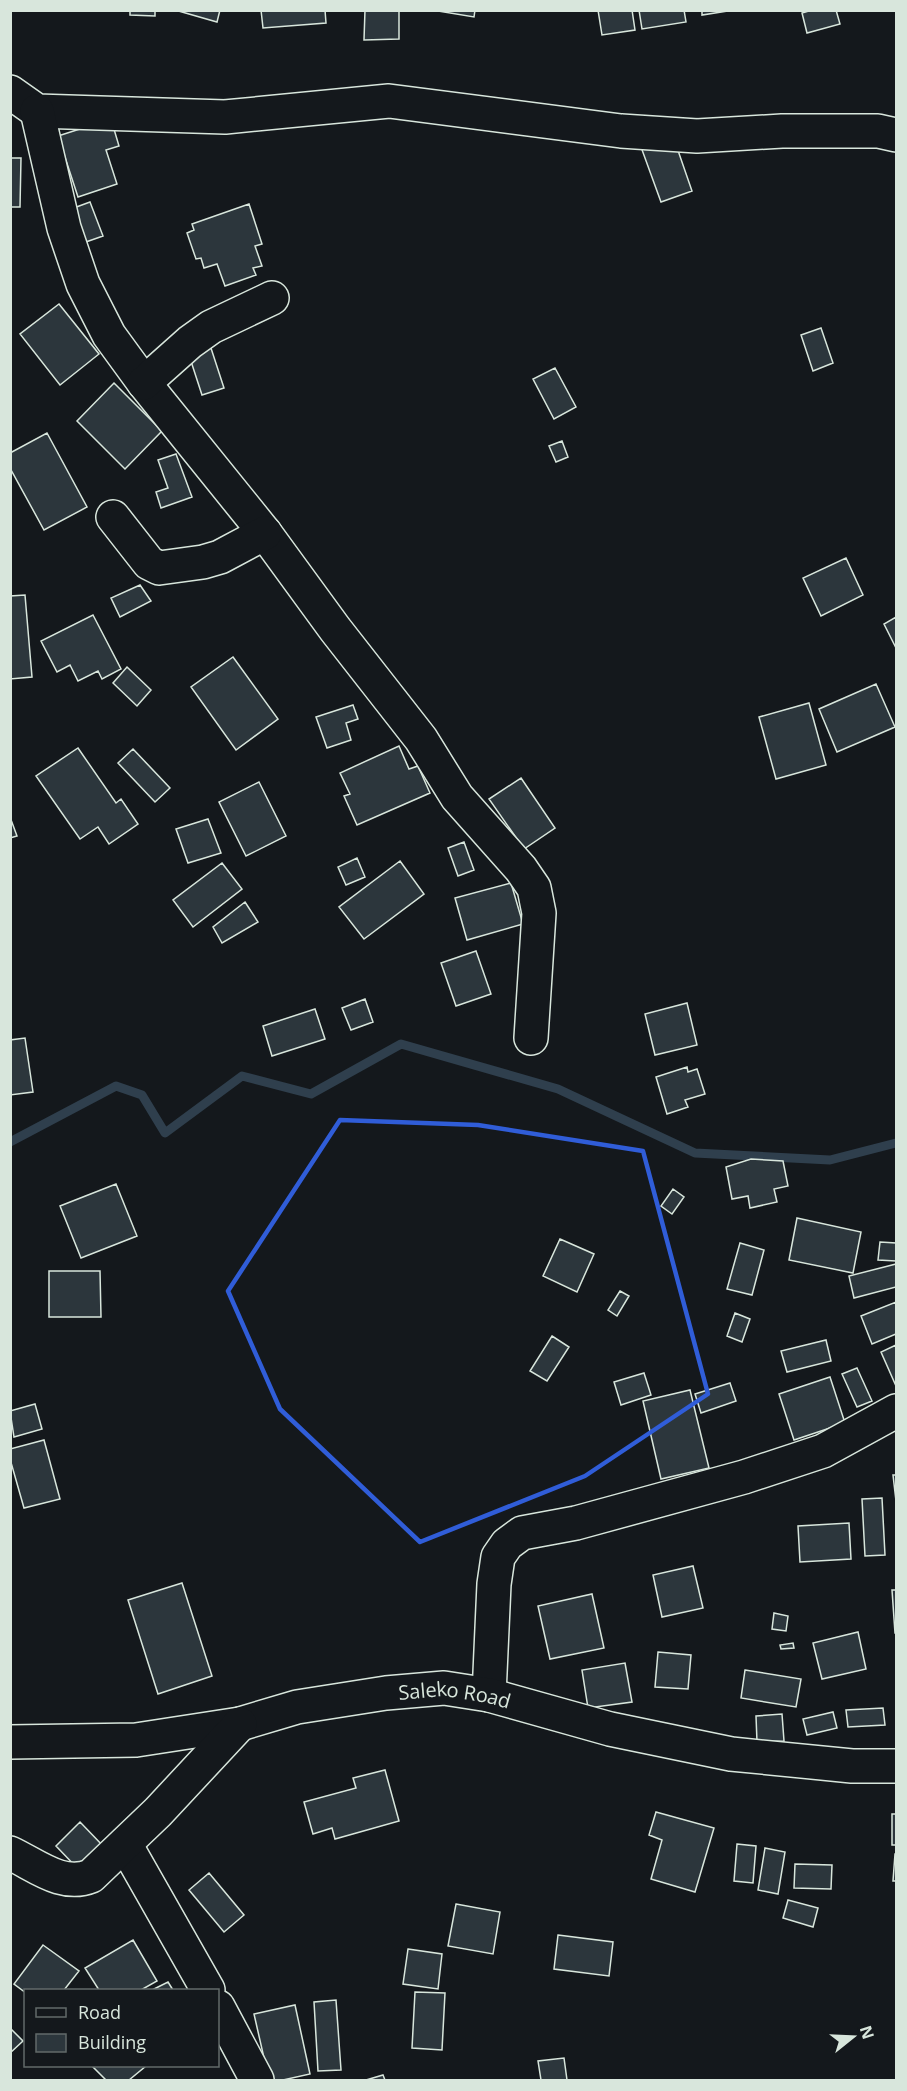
<svg xmlns="http://www.w3.org/2000/svg" width="907" height="2091" viewBox="0 0 907 2091" font-family="'Open Sans',sans-serif">
<style>
.lines{fill:none;stroke-linecap:round;stroke-linejoin:round}
.stream{stroke:#2f3f4d;stroke-width:9}
.building{fill:#2c363c;stroke:#d8e6dc;stroke-width:1.5}
.minor-casing{stroke:#d8e6dc;stroke-width:36}
.minor{stroke:#14181c;stroke-width:33}
.marked{fill:none;stroke:#305dd8;stroke-width:4.5;stroke-linejoin:round}
.labels{text-anchor:middle;dominant-baseline:central;stroke-width:4.5;stroke-linejoin:round;paint-order:stroke}
.street-label{font-size:20px;fill:#d8e6dc;stroke:#14181c}
</style>
<rect width="100%" height="100%" fill="#14181c"/>
<g class="lines">
<path class="stream" d="M10,1142l106,-56 26,9 23,38 77,-57 69,18 90,-50 157,45 137,64 135,7 66,-17"/>
</g>
<path class="building" d="M130,10h25v6l-25,-1z
M175,10h45l-3,12z
M261,10h64l1,13 -63,5z
M365,10h34v29l-35,1z
M432,10h43l-1,7z
M598,10h34l3,20 -33,5z
M639,10h45l2,12 -44,7z
M702,10h32l-32,5z
M812,10h24l4,14 -33,9 -5,-20z
M111,119l8,27 -13,4 11,34 -39,13 -20,-61z
M673,136l19,55 -31,11 -20,-55z
M10,158h11l-1,49h-10z
M90,202l13,34 -20,7 -12,-34z
M249,204l13,40 -7,2 7,20 -9,2 3,7 -31,11 -8,-22 -13,4 -3,-10 -5,1 -9,-26 7,-3 -2,-6z
M59,304l40,50 -39,31 -40,-51z
M821,328l12,35 -20,8 -12,-36z
M209,342l15,46 -22,7 -15,-46z
M555,368l21,39 -22,12 -21,-40z
M114,383l48,48 -37,38 -48,-48z
M47,433l40,74 -43,23 -34,-62v-15z
M562,441l6,16 -12,5 -7,-16z
M176,454l16,43 -31,11 -5,-16 12,-4 -10,-28z
M846,558l17,37 -42,21 -18,-38z
M140,585l11,16 -31,16 -9,-19z
M25,595l7,82 -22,2v-83z
M93,615l28,54 -19,10 -4,-8 -20,10 -8,-16 -13,7 -16,-31z
M896,617v31l-12,-24z
M233,657l45,62 -42,31 -45,-63z
M127,667l24,23 -14,16 -24,-23z
M876,684l19,43 -58,25 -18,-43z
M809,703l17,62 -50,14 -17,-62z
M353,705l5,14 -12,4 5,17 -24,8 -11,-31z
M399,746l10,23 9,-3 12,27 -73,32 -13,-29 6,-2 -10,-21z
M78,748l38,55 5,-4 17,25 -29,20 -11,-17 -18,12 -44,-63z
M133,749l37,39 -15,14 -37,-39z
M521,778l34,50 -31,21 -35,-50z
M259,782l27,54 -40,20 -27,-54z
M10,817l7,19 -7,2z
M208,819l13,34 -33,10 -12,-34z
M464,842l10,28 -16,6 -10,-28z
M357,858l8,19 -19,8 -8,-18z
M400,861l24,33 -60,45 -25,-32z
M222,863l20,26 -49,38 -20,-27z
M511,883l12,41 -56,16 -12,-42z
M245,902l13,20 -36,21 -9,-16z
M476,951l15,43 -35,12 -15,-43z
M365,999l8,23 -22,8 -9,-22z
M687,1003l10,42 -42,10 -10,-41z
M315,1009l10,30 -53,17 -9,-30z
M25,1038l8,54 -23,3v-55z
M687,1067l1,5 9,-3 8,25 -20,6 3,7 -21,7 -11,-37z
M751,1159l32,2 5,25 -14,3 3,13 -27,6 -2,-12 -16,3 -6,-32z
M116,1184l21,52 -56,22 -21,-52z
M673,1189l11,8 -12,17 -11,-8z
M797,1218l64,14 -8,41 -64,-13z
M560,1239l34,15 -17,38 -34,-16z
M880,1242l16,1v18l-18,-1z
M740,1243l24,7 -12,45 -25,-6z
M896,1264v23l-42,11 -5,-22z
M49,1271h51l1,46h-52z
M620,1291l9,5 -12,20 -9,-6z
M896,1302v32l-24,10 -11,-28z
M735,1313l15,6 -8,23 -15,-6z
M552,1336l17,11 -22,34 -17,-10z
M826,1340l5,21 -44,11 -6,-21z
M896,1345v41l-15,-34z
M857,1368l15,33 -15,6 -15,-33z
M644,1373l7,22 -30,10 -7,-23z
M830,1377l15,46 -51,17 -15,-46z
M730,1383l6,18 -35,12 -6,-19z
M690,1390l19,78 -48,11 -18,-78z
M35,1404l7,25 -28,8 -4,-26z
M44,1440l16,59 -36,9 -14,-49v-10z
M893,1475h3v26z
M882,1498l3,57 -20,1 -3,-57z
M849,1523l2,36 -51,3 -2,-36z
M693,1566l10,42 -41,9 -9,-42z
M182,1583l30,93 -54,18 -30,-94z
M892,1590h4v43h-1z
M592,1594l12,54 -54,11 -12,-53z
M774,1613l14,3 -2,15 -14,-2z
M858,1632l8,37 -44,10 -9,-36z
M793,1643l1,5 -13,1 -1,-4z
M658,1652l33,3 -3,34 -33,-2z
M625,1663l7,39 -44,6 -6,-38z
M745,1670l56,9 -5,28 -55,-9z
M883,1708l2,17 -37,2 -2,-17z
M833,1712l4,16 -30,7 -4,-16z
M782,1714l2,27 -27,1 -1,-26z
M385,1770l14,51 -64,18 -3,-11 -19,6 -9,-32 52,-14 -3,-10z
M656,1812l58,16 -19,64 -44,-13 11,-39 -13,-5z
M892,1814h4v31h-4z
M80,1822l25,26 -25,23 -24,-25z
M737,1844l19,2 -3,37 -19,-2z
M765,1848l20,4 -7,42 -20,-4z
M895,1854h1v27h-3z
M795,1864l37,1 -1,24 -37,-1z
M209,1873l35,42 -20,17 -35,-42z
M788,1900l30,8 -5,19 -30,-9z
M456,1904l44,8 -7,42 -45,-8z
M558,1935l55,7 -4,34 -55,-7z
M133,1940l24,41 -16,9h-42l-14,-22z
M43,1945l36,26 -15,19 -38,3 -12,-9z
M408,1949l34,5 -4,35 -35,-5z
M168,1982l5,8h-21z
M415,1992l30,1 -3,57 -30,-2z
M336,2000l5,70 -23,1 -4,-69z
M295,2005l15,69 -27,6h-14l-15,-66z
M10,2028l13,13 -13,12z
M564,2058l3,22h-26l-3,-19z
M92,2066h54l-17,14h-23z
M383,2075l2,5h-19z"/>
<g class="lines">
<g class="minor-casing">
<g id="minor">
<path d="M10,92l27,19 188,6 164,-16 232,30 76,5 85,-5h96l18,4"/>
<path d="M37,111l27,117 19,56 26,51 35,48 121,150 70,96 86,110 36,58 64,72 13,19 5,25 -8,125"/>
<path d="M144,383l46,-41 21,-15 61,-29"/>
<path d="M113,517l36,46 10,5 44,-6 17,-5 45,-24"/>
<path d="M489,1695l5,-111 4,-27 9,-13 15,-11 54,-10 168,-46 79,-26 73,-40"/>
<path id="s1" d="M10,1742l126,-2 104,-16 57,-17 89,-14 58,-5 45,7 121,34 121,25 121,12h44"/>
<path d="M125,1844l83,146"/>
<path d="M10,1853c26,12 52,35 81,23l67,-64 82,-88"/>
<path d="M218,2007l39,73"/>
</g>
</g>
<use href="#minor" class="minor"/>
</g>
<path class="marked" d="M340,1120l138,5 165,26 65,243 -123,82 -165,66 -140,-133 -52,-118z"/>
<g class="labels">
<g class="street-label">
<text stroke="none"><textPath href="#s1" startOffset="450">Saleko Road</textPath></text>
</g>
</g>
<rect width="907" height="2091" fill="none" stroke="#d8e6dc" stroke-width="24"/>
<rect x="24" y="1989" width="195" height="78" fill="#14181c" stroke="#626a69" stroke-width="1.5"/>
<rect x="36" y="2008" width="30" height="9" fill="#14181c" stroke="#626a69" stroke-width="1.5"/>
<text x="78" y="2019" font-size="18" fill="#d8e6dc">Road</text>
<rect x="36" y="2034" width="30" height="18" fill="#2c363c" stroke="#626a69" stroke-width="1.5"/>
<text x="78" y="2049" font-size="18" fill="#d8e6dc">Building</text>
<g transform="translate(853 2037) rotate(72)" stroke="#14181c" stroke-width="4.5" paint-order="stroke">
<path d="M0-4.5L10 22L0 15L-10 22Z" fill="#d8e6dc"/>
<text y="-9" font-size="16" font-weight="bold" text-anchor="middle" fill="#d8e6dc">N</text>
</g>
</svg>
